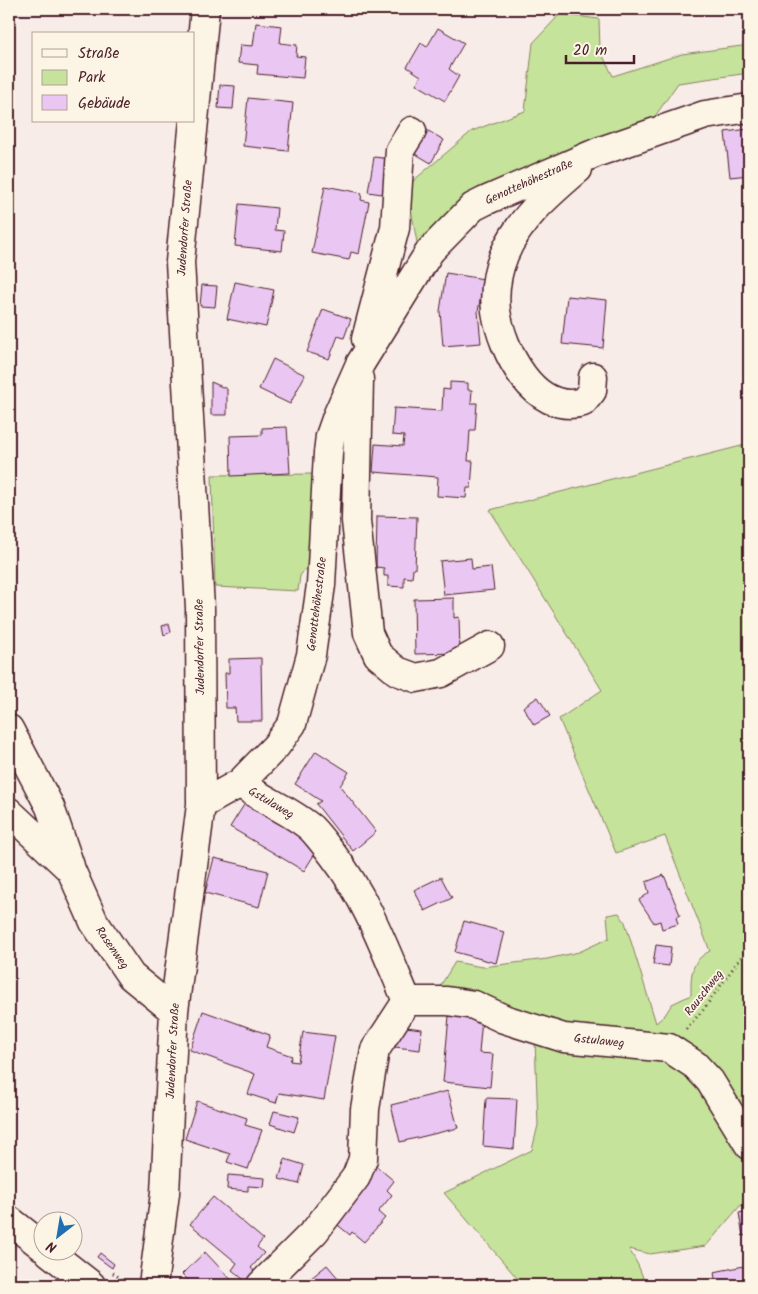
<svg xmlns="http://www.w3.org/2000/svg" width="758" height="1294" viewBox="0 0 758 1294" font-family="Kalam,sans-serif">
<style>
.green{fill:#c5e39a;stroke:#888162}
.building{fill:#eac7f2;stroke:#4a1f2b}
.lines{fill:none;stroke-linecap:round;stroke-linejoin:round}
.minor-casing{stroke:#4a1f2b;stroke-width:31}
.major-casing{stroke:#4a1f2b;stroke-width:31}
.path{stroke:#4a1f2b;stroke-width:3;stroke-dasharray:1 4;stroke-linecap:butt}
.minor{stroke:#fcf5e5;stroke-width:28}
.major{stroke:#fcf5e5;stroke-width:28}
.labels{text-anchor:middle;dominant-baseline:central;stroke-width:4;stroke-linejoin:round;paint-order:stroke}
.street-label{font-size:12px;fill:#4a1f2b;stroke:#fcf5e5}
</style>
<rect width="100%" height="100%" fill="#f8ece8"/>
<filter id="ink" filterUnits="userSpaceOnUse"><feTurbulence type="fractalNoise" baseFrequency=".02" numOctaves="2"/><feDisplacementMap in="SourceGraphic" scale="10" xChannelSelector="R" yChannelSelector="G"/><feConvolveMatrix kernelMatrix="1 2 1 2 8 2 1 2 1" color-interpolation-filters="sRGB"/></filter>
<g filter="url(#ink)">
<path class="green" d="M560,14l39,5 1,31 13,26 69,-22 67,-9v28l-71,10 -29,42 -75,22 -94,46 -63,50 -10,-57 65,-55 53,-20 8,-68z
M749,444v759l-9,3 -34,40 -56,8 -21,-5 9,16 8,20h-123l-79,-92 88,-43 6,-25 -3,-86 -99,-46 19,-31 27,5 65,-8 32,-7 30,-14 -2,-23 12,-2 6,9 31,101 9,-8 7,-11 19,-9c0,-20 -1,-34 19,-44l-45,-115 -49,17 -57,-134 43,-29 -112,-180z
M317,474l-9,91 -8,11 -2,15 -83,-4 -3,-112z"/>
<path class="building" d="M256,23l26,3 -2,17 17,2 -1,11 9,1 -2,21 -46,-4 1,-9 -20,-2 2,-18 13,1z
M438,28l26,15 -15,26 10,7 -14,25 -29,-17 5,-8 -14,-9 14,-24 6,4z
M220,85l15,1 -2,23 -15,-1z
M248,98l45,5 -5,48 -45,-5z
M423,128l21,12 -13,23 -22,-13z
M749,129v46l-19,2 -5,-45z
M374,157l17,2 -2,36 -21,-3z
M325,186l37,7 -1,7 8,2 -10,52 -8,-2 -2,8 -37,-7z
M239,204l38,4 -2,22 9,1 -2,20 -47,-5z
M446,273l38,6 -6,32 3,32 -38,3 -3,-35z
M235,282l39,8 -8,37 -39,-8z
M202,285l15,1 -2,21 -15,-1z
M567,296l40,4 -4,48 -41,-4z
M323,309l28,10 -7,19 -6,-2 -9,23 -22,-7z
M273,359l32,16 -15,29 -31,-15z
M211,382l16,7v26h-16z
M450,382l18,1v7h4l-1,13h6l-2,27h-5l-2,31h5l-2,27h-4l-1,10 -29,-2 1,-19 -65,-5 2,-28 28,2 1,-10 -12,-1 2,-27 48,3 1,-22 7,1z
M287,427l3,46 -59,3 -1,-40 32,-1v-7z
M377,516l40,1 -2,52h-2l-1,9 -8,-1v10l-16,-1v-10h-4v-8l-8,-1z
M471,558l1,11 19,-2 3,23 -50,5 -4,-34z
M454,598v20l5,-1 1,36 -45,1 -1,-55z
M169,624l2,8 -7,3 -2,-9z
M261,658l1,63h-26l-1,-13h-9l-1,-35h4v-14z
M538,697l12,19 -16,9 -11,-18z
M316,751l33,21 -9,14 36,46 -23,19 -37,-47 5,-3 -26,-17z
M9,759l5,7 -5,4z
M249,797l70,50 -15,24 -74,-44z
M214,858l54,13 -9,36 -54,-14z
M664,875l16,40 -4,2 2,7 -16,5 -2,-8 -6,2 -15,-23 10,-7 -3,-11z
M441,877l11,21 -27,13 -11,-21z
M464,921l40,11 -8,31 -41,-11z
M656,945l15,2 -2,19 -16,-2z
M203,1011l67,24 -4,12 26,9 -2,5 8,1 5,-30 32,4 -11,64 -45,-7 -3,10 -28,-9 7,-20 -65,-24z
M449,1016l33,3 -3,34 14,1 -3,33 -47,-5z
M398,1026l24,3 -2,21 -25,-3z
M448,1091l10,37 -58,14 -9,-37z
M486,1098l31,1 -3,50 -31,-3z
M197,1101l50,17 -2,7 17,5 -14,39 -21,-7 3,-8 -45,-15z
M274,1111l25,6 -5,15 -24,-8z
M285,1159l19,6 -5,19 -20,-5z
M374,1164l20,17 -7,9 5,5 -14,17 7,6 -21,24 -12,-10 -2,3 -22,-18z
M228,1175l37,3 -1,9 -16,-1v5l-21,-2z
M213,1197l50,42 -6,8 7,6 -13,15 9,8 -10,9 -18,-15 5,-7 -47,-39z
M749,1211v24l-6,1 -4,-23z
M205,1252l31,33h-43l-11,-11z
M100,1253l14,11 -2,4 -15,-11z
M327,1265l17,20h-39l-1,-1z
M749,1265v20h-33l-2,-13z"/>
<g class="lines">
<g class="minor-casing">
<path id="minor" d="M578,169c-29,25 -59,50 -74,86 -7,17 -10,37 -8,56 6,39 38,105 87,91l9,-11 1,-14
M366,339l29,-111 5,-78 12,-19
M359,379l-3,142 12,112 10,22 19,16 19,7 25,-5 49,-27
M9,729l41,78 20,59
M240,783c22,17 50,27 71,45 8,8 15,18 22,27 34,44 52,95 74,146
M201,805l39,-22 36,-37 16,-22 19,-69 10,-70 7,-132 2,-17 7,-20 23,-52 70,-113 43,-44 12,-6 113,-49 107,-37 44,-7
M9,812l62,58 23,52 37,54 43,35
M407,1001h40l27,4 30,14 60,19 105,10 26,17 15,16 39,64
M153,1285l12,-92 9,-182 27,-206 -1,-197 -20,-346 25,-253
M261,1285l54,-54 41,-54 7,-18 2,-50 10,-59 32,-49"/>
</g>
<g class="major-casing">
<path id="major" d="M9,1220l33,26
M49,1252l42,33"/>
</g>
<path class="path" d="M686,1029l17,-19 46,-64
M113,1273l16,11"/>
<use href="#minor" class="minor"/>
<use href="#major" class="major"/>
</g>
</g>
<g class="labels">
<g class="street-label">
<text transform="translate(529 182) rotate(-24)">Genottehöhestraße</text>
<text transform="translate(185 228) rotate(-86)">Judendorfer Straße</text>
<text transform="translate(317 604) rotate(-83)">Genottehöhestraße</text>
<text transform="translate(200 647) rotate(-91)">Judendorfer Straße</text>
<text transform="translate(271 803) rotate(31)">Gstulaweg</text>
<text transform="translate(112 948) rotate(55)">Rasenweg</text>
<text transform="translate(704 993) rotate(-52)">Rauschweg</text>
<text transform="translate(599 1041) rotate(6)">Gstulaweg</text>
<text transform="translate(173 1051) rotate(-87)">Judendorfer Straße</text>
</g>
</g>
<rect width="758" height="1294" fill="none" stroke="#fcf5e5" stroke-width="30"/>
<rect x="15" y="15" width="728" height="1264" fill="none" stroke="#4a1f2b" stroke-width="2" filter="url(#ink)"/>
<rect x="32" y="32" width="162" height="90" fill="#fcf5e5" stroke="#b59f9b"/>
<rect x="42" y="49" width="25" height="8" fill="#fcf5e5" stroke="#b59f9b"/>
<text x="78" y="58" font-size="15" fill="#4a1f2b">Straße</text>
<rect x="42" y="70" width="25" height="15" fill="#c5e39a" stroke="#b59f9b"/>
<text x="78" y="82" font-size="15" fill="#4a1f2b">Park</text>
<rect x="42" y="95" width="25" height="15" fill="#eac7f2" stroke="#b59f9b"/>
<text x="78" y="108" font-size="15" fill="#4a1f2b">Gebäude</text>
<g transform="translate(58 1236) rotate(211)"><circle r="24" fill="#fcf5e5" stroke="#b59f9b"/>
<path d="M0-4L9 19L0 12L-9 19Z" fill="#1f6fb2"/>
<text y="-8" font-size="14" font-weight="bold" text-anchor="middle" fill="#4a1f2b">N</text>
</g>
<path d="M566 55v8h68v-8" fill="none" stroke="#4a1f2b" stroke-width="2.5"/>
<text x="573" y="55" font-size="15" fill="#4a1f2b" stroke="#fcf5e5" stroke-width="4" paint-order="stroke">20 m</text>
</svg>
